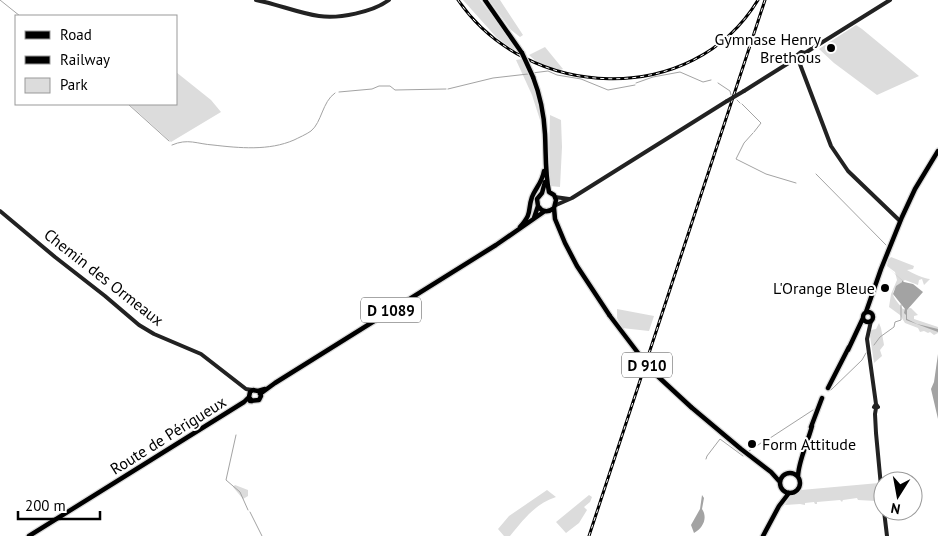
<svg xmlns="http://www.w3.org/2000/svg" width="938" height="536" viewBox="0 0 938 536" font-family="'PT Sans',sans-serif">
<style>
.green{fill:#dcdcdc}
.water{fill:#a3a3a3}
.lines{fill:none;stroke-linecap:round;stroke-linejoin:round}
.stream{stroke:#a3a3a3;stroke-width:1}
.primary-casing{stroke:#dbdbdb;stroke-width:7}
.secondary{stroke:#222;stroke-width:4}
.primary{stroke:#000;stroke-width:4.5}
.rail-casing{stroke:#000;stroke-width:3}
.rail{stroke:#fff;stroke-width:1;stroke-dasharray:4;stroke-linecap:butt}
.primary-bridge-casing{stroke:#dbdbdb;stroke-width:7;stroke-linecap:butt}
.secondary-bridge{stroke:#222;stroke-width:4}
.primary-bridge{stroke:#000;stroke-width:4.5}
.poi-dot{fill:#000;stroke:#fff;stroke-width:2}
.labels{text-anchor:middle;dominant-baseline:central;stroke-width:4;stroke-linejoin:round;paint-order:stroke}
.shield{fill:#fff;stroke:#4c4c4c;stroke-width:1}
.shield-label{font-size:15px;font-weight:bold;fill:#000}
.poi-label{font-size:16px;fill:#000;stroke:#fff;text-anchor:end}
.street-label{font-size:16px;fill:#000;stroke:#fff}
</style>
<rect width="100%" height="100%" fill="#fff"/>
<path class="green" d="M463,0h17l33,43 2,8 -18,-13z
M489,0h11l23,35 -3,2 -9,-7z
M856,25l6,4 57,47 -42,19 -43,-32 -15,-14z
M545,47l18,22 -6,2 -17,-6 -11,-10z
M522,59l12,29 7,30 -1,2 -8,-25 -16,-35z
M176,72l35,28 10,12 -50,30 -42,-38h47z
M550,115l11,5 1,27 -2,40 -10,-1 -1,-38z
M891,257l23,9 -1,3 -6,1c5,3 18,9 23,9l-6,6 -2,-6 -3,1 -1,5 -13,-5c-17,12 -14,15 -2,29l8,-1 7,7 -4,1v3l24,8v6l-4,2 -4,-3 -2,1 -4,-2 -4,1 -2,-4 -13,-5 -5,-8 -11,-8 2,-13 6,-14 -2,-8 -8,-6 1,-6z
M617,309l37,7 -5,15 -27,-3 -5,-10z
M879,323l2,5 3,17 -4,5 2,6 -8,7 -4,-27 1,-6 5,-1z
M879,483l1,15 -4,3 -18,-1 -1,-2 -14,2 -1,2 -2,-2 -23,2v2h-2l-1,-2 -9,1v2l-5,-1 -15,1 5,-9 4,-1 7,-5z
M235,485l13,5v6l-5,3 -10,-12z
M547,490l9,7c-21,7 -32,22 -46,39h-6l-6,-7 11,-13z
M589,495l3,2 -2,5 -6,5 3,3 -8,13 -13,10 -10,-11z"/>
<path class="water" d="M886,266l18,16 9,2 10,8 -16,18v9l10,5 21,5v3l-32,-12v-5l-2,-2 1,-4 -12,-15 3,-8 6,-4v-2z
M938,354v65l-7,-30 3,-7z
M702,495l2,3 -2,11c6,9 1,19 -8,24l-3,-8 9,-16z"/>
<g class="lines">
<path class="stream" d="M0,0l20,16
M532,73l16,-2 9,4 24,4 27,11 27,-5
M636,83l17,-6 27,-5 23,10 8,-2
M718,83l12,8 1,4
M448,89l45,-11 35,-4
M339,92l33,-3 7,-3h11l5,4 51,-1
M737,100l3,3
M128,104l41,37
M742,104l19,19 -7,9
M753,133l-9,10 -8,16 30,15 30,9
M172,145c16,-7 25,-1 41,0 26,3 56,6 81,-5 4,-2 13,-6 17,-9 11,-9 11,-29 24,-38
M816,174l70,71
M874,345l6,-8 14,-10 1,-5 6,-2v-15
M831,390l31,-30 4,-7
M236,435l-10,45 14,12 8,18
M764,442l49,-32
M749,451l12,-8
M706,459l1,-3 13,-17 23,17
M250,512l12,24"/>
<g class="primary-casing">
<path id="primary" d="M485,0l37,53
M533,77c7,18 11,37 12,57 1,19 0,39 4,58l5,3 2,5 -2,8 1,11 10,24 12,23 33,50
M538,206c4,6 10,7 16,2
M534,218l4,-12 -1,-7 5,-6 3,-11
M520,227c13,-15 7,-15 12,-30 4,-10 10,-14 12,-26
M863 317a5 5 0 1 1 10 0a5 5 0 1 1-10 0Z
M866,312l15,-43 21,-52 13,-28 23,-38
M848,350l15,-32
M828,388l21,-41
M260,394l15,-11 221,-138 49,-34
M250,401l9,-1 2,-4 -1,-3
M252,401l-3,-4 1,-5 3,-2 5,1 7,-2
M691,407l50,42 30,23 9,10
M811,427l11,-29
M780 483a10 10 0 1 1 20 0a10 10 0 1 1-20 0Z
M798,477c0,-15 10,-35 14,-51
M29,536l215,-134 5,-5
M763,536l16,-30 10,-13"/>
</g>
<path class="secondary" d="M256,0c21,4 42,13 63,16 20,3 54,-4 70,-16
M805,53l-4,-1 -5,4 -1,3h3l7,-6 85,-53
M798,59l33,87 17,25 52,50
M744,91l51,-32
M555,197l14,2
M556,205l16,-7 155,-97
M0,211l55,46 50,39 34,29 15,9 47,20 45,35 6,1
M871,321l-4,18 9,65
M876,408l2,-1 -2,-3 -2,3 2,1 -1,6 1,19 6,64 -1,4
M879,506v-5l4,1
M882,506l1,1
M884,511l3,25"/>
<use href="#primary" class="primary"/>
<g class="rail-casing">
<path id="rail" d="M458,0c69,101 234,109 300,0
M589,536l176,-536"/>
</g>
<use href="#rail" class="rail"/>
<g class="primary-bridge-casing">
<path id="primary-bridge" d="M522,53l11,24
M610,316l41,54 40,37"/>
</g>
<path class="secondary-bridge" d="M727,101l17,-10"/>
<use href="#primary-bridge" class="primary-bridge"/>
</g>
<g class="poi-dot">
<circle cx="831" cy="48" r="5"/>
<circle cx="885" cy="288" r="5"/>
<circle cx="752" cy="444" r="5"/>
</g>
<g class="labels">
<g class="shield">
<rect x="361" y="297.5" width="60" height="25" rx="4"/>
<rect x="622" y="352.5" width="50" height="25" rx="4"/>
</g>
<g class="shield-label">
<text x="391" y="310">D 1089</text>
<text x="647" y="365">D 910</text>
</g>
<g class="poi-label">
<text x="821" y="39">Gymnase Henry<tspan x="821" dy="18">Brethous</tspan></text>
<text x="875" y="288">L'Orange Bleue</text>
<text x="762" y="444" text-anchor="start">Form Attitude</text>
</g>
<g class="street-label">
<text transform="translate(104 277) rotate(38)">Chemin des Ormeaux</text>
<text transform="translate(168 435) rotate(-32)">Route de Périgueux</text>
</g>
</g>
<rect x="15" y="15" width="162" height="90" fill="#ffffff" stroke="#999999"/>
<rect x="25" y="31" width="25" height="8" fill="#000000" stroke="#999999"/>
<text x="60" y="40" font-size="15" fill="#000000">Road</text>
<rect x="25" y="56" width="25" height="8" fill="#000000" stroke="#999999"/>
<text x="60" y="65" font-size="15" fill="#000000">Railway</text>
<rect x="25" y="78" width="25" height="15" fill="#dcdcdc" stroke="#999999"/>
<text x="60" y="90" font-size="15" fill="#000000">Park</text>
<g transform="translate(898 496) rotate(191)"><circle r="24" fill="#ffffff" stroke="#999999"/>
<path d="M0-4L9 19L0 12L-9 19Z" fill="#000000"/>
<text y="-8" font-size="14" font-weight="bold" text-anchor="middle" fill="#000000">N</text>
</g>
<path d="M18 511v8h82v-8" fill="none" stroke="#000000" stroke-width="2.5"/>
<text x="25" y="511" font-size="15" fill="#000000" stroke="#ffffff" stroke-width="4" paint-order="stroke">200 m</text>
</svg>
